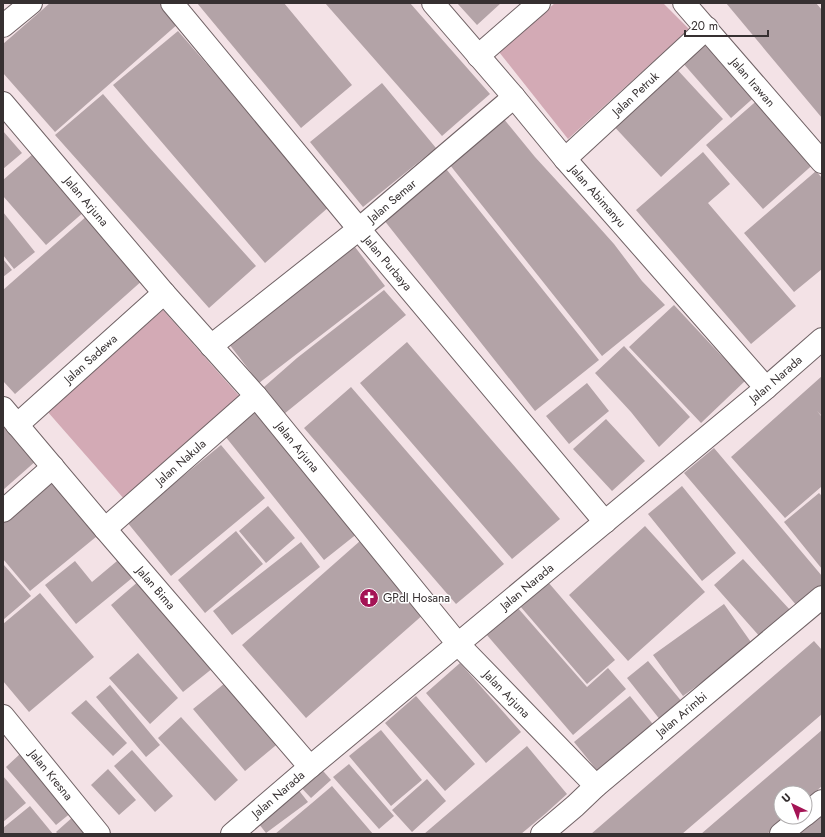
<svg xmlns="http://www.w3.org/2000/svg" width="825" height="837" viewBox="0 0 825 837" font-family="Jost,sans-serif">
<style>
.green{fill:#d3aab5}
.building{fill:#b3a3a7}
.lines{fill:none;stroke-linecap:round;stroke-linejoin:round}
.minor-casing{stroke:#706265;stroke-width:24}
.minor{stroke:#fff;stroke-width:22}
.labels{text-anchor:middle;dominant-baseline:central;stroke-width:3;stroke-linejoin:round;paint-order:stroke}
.street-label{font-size:12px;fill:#363031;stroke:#fff}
.poi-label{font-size:12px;fill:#363031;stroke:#fff;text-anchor:start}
</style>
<rect width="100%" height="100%" fill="#f3e2e6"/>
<path class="green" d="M555,3h108l26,26 -121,110 -69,-87z
M163,310l78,88 -116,102 -78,-89z"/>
<path class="building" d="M50,3h111l18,20 -124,109 -52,-59v-29z
M197,3h87l68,82 -51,43z
M325,3h85l80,91 -48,42z
M457,3h44l-24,22z
M726,3h90l6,7v108z
M178,31l152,175 -65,57 -152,-178z
M710,38l49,55 -28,25 -49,-56z
M673,65l50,54 -62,58 -51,-55z
M382,83l54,65 -73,59 -53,-65z
M103,94l46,53 107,119 -47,42 -154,-173z
M761,97l56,64 -54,48 -57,-64z
M503,118l32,39 54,59 25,28 28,37 23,24 -63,51 -156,-196z
M3,131l19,22 -19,16z
M703,152l27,32 -22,19 88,103 -45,38 -115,-134z
M34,153l51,58 -39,34 -43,-49v-16z
M443,165l156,195 -64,51 -155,-196z
M816,171l6,7v91l-28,23 -50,-59z
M3,212l32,40 -21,17 -11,-14z
M88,215l56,64 -129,115 -12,-13v-91z
M355,247l30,39 -126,97 -30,-39z
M3,259l9,11 -9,7z
M384,290l22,25 -122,99 -20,-27 33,-29z
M674,305l71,76 -44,42 -72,-76z
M407,342l153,177 -48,40 -152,-176z
M624,346l66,71 -31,30 -28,-35 -36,-39z
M822,376v40l-5,-5 5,6v71l-1,-1 -36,31 -54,-61z
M587,383l22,28 -40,33 -23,-28z
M351,387l153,177 -48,40 -152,-176z
M259,409l99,124 -34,27 -99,-124z
M606,419l39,42 -33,30 -39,-42z
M3,423l34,37 -34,30z
M221,445l44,53 -94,78 -44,-54z
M714,448l108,128v9l-25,21 -113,-133z
M55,476l47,56 -72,59 -27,-32v-40z
M682,486l54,67 -34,28 -54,-67z
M819,493l3,3v73l-38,-47z
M268,506l27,32 -29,25 -27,-32z
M645,526l60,66 -77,69 -59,-66z
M236,531l27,33 -58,49 -27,-33z
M360,541l65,72 -119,105 -64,-73z
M301,542l19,25 -88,68 -19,-24z
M123,556l14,18 -61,50 -31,-39 30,-24 17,21z
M743,559l48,52 -30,27 -47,-53z
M4,565l27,31 -28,24v-54z
M140,580l73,88 -30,24 -72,-87z
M548,582l67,78 -28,24 -67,-78z
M40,593l54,64 -65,55 -26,-31v-57z
M724,604l29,41 -70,51 -30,-41z
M517,607l70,80 21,-19 18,21 -53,46 -87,-101z
M814,641l8,9v64l-140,120h-91z
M138,653l40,45 -28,26 -41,-46z
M648,661l35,42 -22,18 -34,-43z
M460,663l61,69 -35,31 -60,-70z
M230,679l51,62 -36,30 -52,-62z
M110,685l50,60 -14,12 -50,-60z
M416,696l59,68 -30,27 -60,-68z
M630,696l26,32 -56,46 -26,-32z
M86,700l41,43 -14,13 -42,-43z
M181,717l57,63 -23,21 -57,-63z
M381,730l41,50 -31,26 -42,-50z
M822,730v56l-17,15v-8h-24v24h6l-20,17h-66z
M527,746l40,48 -22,20 -24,20h-97z
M132,750l41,46 -18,16 -41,-46z
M20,754l52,58 -16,13 -50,-58z
M317,764l14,16 -20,18 -15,-16z
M349,764l45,52 -15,13 -46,-52z
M108,769l28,31 -17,15 -28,-30z
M3,776l23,27 -23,19z
M427,779l19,22 -34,31 -20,-22z
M332,786l41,48h-98l37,-31z
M297,788l11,14 -42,31 -11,-14z
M30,806l23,28h-50v-6z
M822,815v19h-22z
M74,816l14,18h-30l-2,-2z"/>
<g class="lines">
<g class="minor-casing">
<g id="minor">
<path id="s1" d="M172,3l187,226 246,293"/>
<path id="s2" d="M433,3l81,94 51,62 201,229"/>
<path id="s3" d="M684,3l138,159"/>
<path d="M3,26l28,-23"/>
<path d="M478,56l61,-53"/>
<path id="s4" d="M3,103l161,190 92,103 202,248 138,142"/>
<path id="s5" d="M565,159l142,-131"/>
<path id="s6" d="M211,346l148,-117 155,-132"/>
<path id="s7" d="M3,408l102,121 205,238"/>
<path id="s8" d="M17,425l147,-132"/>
<path d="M3,511l50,-44"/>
<path id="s9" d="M105,529l151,-133"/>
<path id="s10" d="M3,716l96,118"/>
<path d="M805,815l17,-14"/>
<path id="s11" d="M232,834l78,-67 456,-379 56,-49"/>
<path id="s12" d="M542,834l33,-28 21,-20 226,-189"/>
<path d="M781,834l21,-17"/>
</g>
</g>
<use href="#minor" class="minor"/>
</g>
<defs>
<g id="church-disc" transform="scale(1)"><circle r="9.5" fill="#a41455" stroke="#fff"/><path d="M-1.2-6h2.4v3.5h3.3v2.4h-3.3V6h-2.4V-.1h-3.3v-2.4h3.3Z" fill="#fff"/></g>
</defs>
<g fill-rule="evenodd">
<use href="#church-disc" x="369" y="598"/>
</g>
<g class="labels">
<g class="street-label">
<text stroke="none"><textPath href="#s3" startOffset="105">Jalan Irawan</textPath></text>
<text stroke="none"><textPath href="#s5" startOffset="96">Jalan Petruk</textPath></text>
<text stroke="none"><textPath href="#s2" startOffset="254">Jalan Abimanyu</textPath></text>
<text stroke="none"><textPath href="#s4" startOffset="129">Jalan Arjuna</textPath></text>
<text stroke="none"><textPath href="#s6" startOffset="232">Jalan Semar</textPath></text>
<text stroke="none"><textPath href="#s1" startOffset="338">Jalan Purbaya</textPath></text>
<text stroke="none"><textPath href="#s8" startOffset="99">Jalan Sadewa</textPath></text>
<text stroke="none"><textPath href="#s11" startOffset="709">Jalan Narada</textPath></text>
<text stroke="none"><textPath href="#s4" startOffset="453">Jalan Arjuna</textPath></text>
<text stroke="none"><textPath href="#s9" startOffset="101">Jalan Nakula</textPath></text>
<text stroke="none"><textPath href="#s11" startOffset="385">Jalan Narada</textPath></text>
<text stroke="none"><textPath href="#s7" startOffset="236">Jalan Bima</textPath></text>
<text stroke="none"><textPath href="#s4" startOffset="777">Jalan Arjuna</textPath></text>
<text stroke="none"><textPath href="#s12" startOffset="184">Jalan Arimbi</textPath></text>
<text stroke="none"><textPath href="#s10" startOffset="76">Jalan Kresna</textPath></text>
<text stroke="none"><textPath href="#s11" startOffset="61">Jalan Narada</textPath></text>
</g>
<g class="poi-label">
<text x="383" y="598">GPdI Hosana</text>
</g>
</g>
<rect width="825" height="837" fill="none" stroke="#363031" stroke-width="8"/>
<g transform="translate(793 805) rotate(317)"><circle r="19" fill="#ffffff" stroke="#afacad"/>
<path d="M0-3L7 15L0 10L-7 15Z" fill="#a41455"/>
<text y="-6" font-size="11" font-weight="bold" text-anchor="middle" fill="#363031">U</text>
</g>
<path d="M685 30v6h83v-6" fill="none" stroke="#363031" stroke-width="2"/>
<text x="691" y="30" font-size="12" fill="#363031" stroke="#ffffff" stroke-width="3" paint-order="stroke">20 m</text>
</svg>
